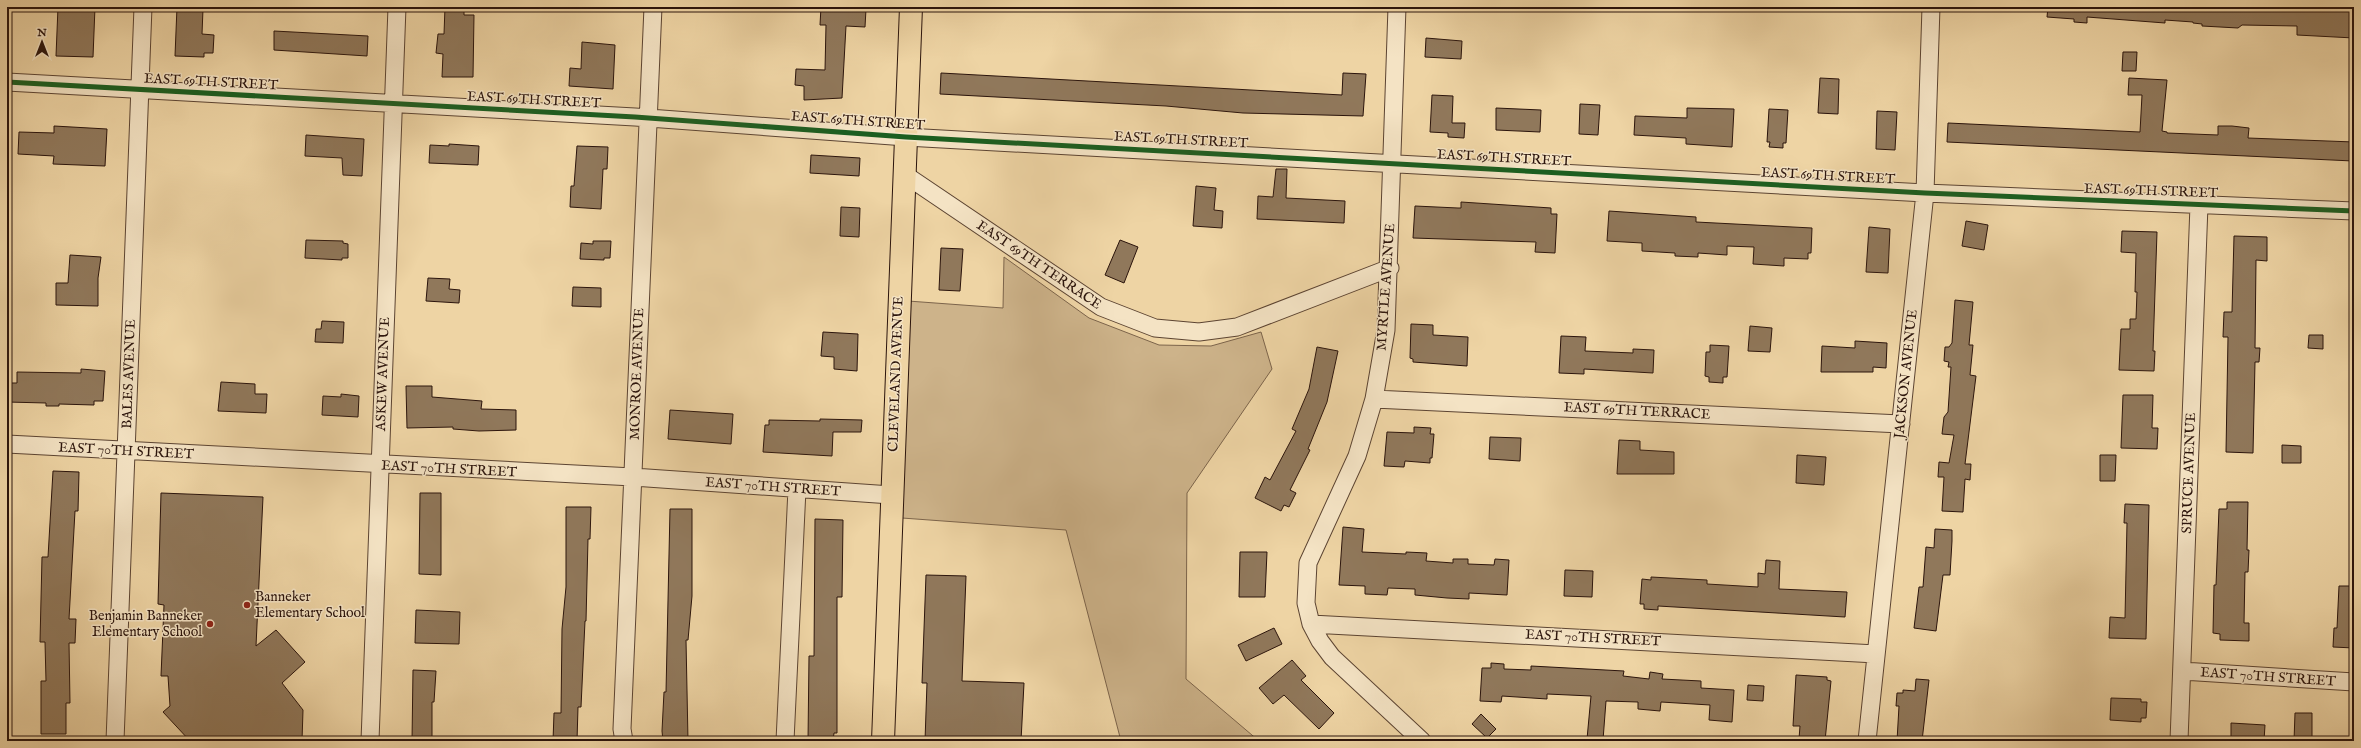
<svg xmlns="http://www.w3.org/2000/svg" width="2361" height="748" viewBox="0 0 2361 748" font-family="'IM FELL English',serif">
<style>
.green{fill:#cdb38a;stroke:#7c644b}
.building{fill:#90785b;stroke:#2b140c}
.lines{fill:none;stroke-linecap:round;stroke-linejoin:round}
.minor-casing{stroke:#5c4432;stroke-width:19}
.major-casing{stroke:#2b140c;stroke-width:24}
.minor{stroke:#f4e3c4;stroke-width:17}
.major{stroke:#eed4a4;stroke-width:22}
.cycleway-casing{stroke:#f4e3c4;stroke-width:8}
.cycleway{stroke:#1b5e20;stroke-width:5}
.poi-dot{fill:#8f2418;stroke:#f4e3c4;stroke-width:1.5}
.labels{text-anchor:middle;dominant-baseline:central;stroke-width:3;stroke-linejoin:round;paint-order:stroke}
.street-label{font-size:14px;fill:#2b140c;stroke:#f4e3c4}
.poi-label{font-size:14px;fill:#2b140c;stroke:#f4e3c4;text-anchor:start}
</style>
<rect width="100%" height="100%" fill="#eed4a4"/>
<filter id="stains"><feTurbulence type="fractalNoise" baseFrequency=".005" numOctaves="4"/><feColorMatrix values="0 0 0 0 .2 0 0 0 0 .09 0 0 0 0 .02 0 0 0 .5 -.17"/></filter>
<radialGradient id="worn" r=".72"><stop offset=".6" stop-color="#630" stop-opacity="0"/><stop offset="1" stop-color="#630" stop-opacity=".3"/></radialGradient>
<path class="green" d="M1004,257l85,61 70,27 52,1 50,-14 11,37 -85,124 -1,186 73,62h-138l-55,-211 -164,-12 6,-217 95,7z"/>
<path class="building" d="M58,7h37l-2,50 -37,-1z
M177,7h20v2h6l-1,25 12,1 -1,18h-9v4l-29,-1z
M445,7h19v8h10l-1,62h-31l1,-23 -7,-1 2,-19h6z
M821,7h38v2h7l-1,18 -19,-1 -4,72 -38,2v-14l-9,-1 1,-16 29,1 1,-45h-6z
M2048,7h258l48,2v29l-57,-3v-9l-55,-1 -4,3 -36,-2v-2l-9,-1v-1l-28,-2v3l-78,-6v6l-13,-1v-3l-27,-2z
M274,31l94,5 -1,20 -93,-6z
M1426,38l36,3 -1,18 -36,-2z
M582,42l33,3 -2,44 -44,-3 1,-18 11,1z
M2123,52h14l-1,19h-14z
M941,73l401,22 1,-22 23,1 -3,42 -120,-3 -77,-7 -226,-12z
M1820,78l19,1 -1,35 -20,-1z
M2129,78l38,2 -5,51 5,1v1l51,2v-9h14l17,2 -1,10 106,4 -1,19 -406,-19 1,-19 192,9 2,-37h-14z
M1432,95l21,1 -1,27h13l-1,15 -16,-1v-4l-18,-1z
M1580,104l20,1 -2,30 -19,-1z
M1496,108l45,2 -1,22 -44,-2z
M1687,108l47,1 -2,38 -46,-3v-6l-52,-3 1,-19 52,2z
M1769,109l19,1 -2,33h-3v5l-14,-1 1,-5h-3z
M1877,111l20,1 -2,38 -19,-1z
M54,126l53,3 -2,37 -52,-2 1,-8 -36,-2 1,-22 35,1z
M306,135l58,4 -2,37 -19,-1 -1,-17 -37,-2z
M449,144l30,2 -1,19 -49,-2 1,-18 19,1z
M577,146l31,1 -1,22h-4l-2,40 -31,-2 1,-21h3z
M811,155l49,3 -1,18 -49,-3z
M1276,169h11l-1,29 59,3 -1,22 -87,-4 1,-23 15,1z
M1196,186l20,2 -2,22 9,1 -1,17 -29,-2z
M1461,202l90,6v6h6l-2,39 -20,-1 1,-10 -123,-4 2,-32 43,2h3z
M841,207l19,1 -1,29 -19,-1z
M1609,211l87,6v5l116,6 -1,25h-3v6l-24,-1v8l-31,-2 1,-17 -27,-1v9l-29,-2v4l-23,-1v-3l-33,-2v-8l-35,-2z
M1966,221l22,4 -4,25 -22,-4z
M1869,227l21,2 -2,44 -22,-1z
M2122,231l35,1 -4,119h2l-1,20 -35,-1 2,-41h9v-10h6l1,-27h-2l1,-39 -15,-1z
M2234,236l33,1v24l-11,-1 -1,88h5l-1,14h-4l-2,91 -27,-1 2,-115h-5l1,-25h8z
M306,240l37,1v2l5,1v14h-6v2l-37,-2z
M1120,240l18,7 -14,36 -19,-8z
M593,241h18l-1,17h-6v2l-24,-1 1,-16 12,1z
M941,248l22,1 -3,42 -21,-1z
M70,255l31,2 -3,21v28l-42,-1v-22h12z
M428,278l22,1 -1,10 11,1 -1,13 -33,-2z
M573,287l28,1v19l-29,-1z
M1955,300l18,2 -4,43h4l-3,30 6,1 -11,88h6l-1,16 -5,-1 -2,33 -21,-1 2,-34h-6l1,-15 10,1 5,-28 -12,-1 2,-17 4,-5 3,-45h-3l1,-5 -5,-1 1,-14h4l3,-4z
M322,321l22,1 -1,21 -28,-1 1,-13h5z
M1411,324l22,1v10l35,2 -1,29 -54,-4v-3l-3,-1z
M1750,326l22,2 -2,24 -22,-1z
M823,332l35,2 -1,37 -23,-2v-12l-13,-1z
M2309,335h14v14l-15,-1z
M1561,336l25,1 -1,14 48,2v-4l21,1 -1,23 -69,-4v5l-25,-1z
M1855,341l32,2 -1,25 -13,-1v5h-52l1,-26 33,2z
M1710,345l19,1 -2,31h-4v6l-14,-1v-5l-4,-1 1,-24h4z
M1317,347l21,4 -11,51 -19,47 2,1 -20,40 6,3 -7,14 -5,-2 -3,6 -26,-13 10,-21 5,3 26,-49 -4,-2 17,-40z
M81,369l24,2 -2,30h-9v4l-35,-1v2h-13v-3l-39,-1v-19h10v-11l64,1z
M221,382l34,2v10h12l-1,19 -48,-2z
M406,386h26v11l50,4 -1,8 35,1v20l-37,1 -26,-2v-2l-46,1z
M341,394l18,2 -1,21 -36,-2 1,-19 18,1z
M2123,395h30l-1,33h6l-1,21 -36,-1z
M670,410l63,4 -2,30 -63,-5z
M820,419l42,1 -1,12h-28l-1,24 -69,-4 2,-27h4v-5l51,1z
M1414,427l17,1 -1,6h4l-2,24h-2v5l-25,-2 -1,6 -20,-1 3,-34 27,1z
M1490,437l31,1 -1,23 -31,-2z
M1619,440l21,1v9l34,2v22h-57z
M2282,445l19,1v17h-19z
M1797,455l29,2 -2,28 -28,-2z
M2100,455h16l-1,26h-15z
M53,471l26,1 -1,39h-3l-6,108h7l-1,24h-6l1,60h-4v31h-25v-53h5l-1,-39h-5l2,-85h6z
M161,493l102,4 -7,149 20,-16 29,32 -23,21 21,27 -1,31h-112l-27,-29 7,-6 -2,-30h-7l3,-71 -6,-1z
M420,493h21v82l-22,-1z
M2227,502h21l-1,48h2l-1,22h-3l-1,51h5v18l-29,-1v-6l-7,-1 1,-48h2l3,-76h8z
M2125,504l24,1 -3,134 -37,-1 1,-21 15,1 2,-95h-3z
M566,507h25l-1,32h-2l-2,82h-1l-4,86h-3l-1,34h-24l1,-28h7l1,-84 4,-42z
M670,509h22v87l-4,44h-2l2,101h-25l-1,-10 2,-39h2z
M815,519l28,1 -1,77h-5v136h-3l-1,8h-25l1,-85h5z
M1343,527l21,2 -2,23 44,2v-2l21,1 -1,8 27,2v-4h15v5l26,1 1,-6 14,1 -2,35 -38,-2v6l-22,-1 -32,-3v-6l-27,-1 -1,7 -22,-1v-8l-26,-1z
M1935,529l17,1v11l-2,34h-7l-7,56 -22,-3 5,-41h4l3,-40 8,1z
M1240,552h27l-2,45h-26z
M1766,560l14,1 -1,28 68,3 -2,25 -187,-11v4l-14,-1v-5h-4l2,-25 9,1v-3l56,3v4l51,3v-14l7,1z
M1565,570l28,1 -1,26 -28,-1z
M926,575l40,1 -4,105 62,2 -3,58h-96l2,-58h-5z
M2339,586h15v62l-21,-1 1,-19h3z
M416,610l44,2 -1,32 -44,-1z
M1274,628l8,16 -36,17 -8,-16z
M1292,660l14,16 -5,4 33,33 -15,16 -35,-34 -11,9 -14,-16z
M1491,663l13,1v5l27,1v-4l93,5 -1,5 26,3 1,-7 13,2 -1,5 39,2v7l33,2 -2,32 -23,-2 1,-15 -49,-3 -1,9 -22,-2v-7l-32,-1 -3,39 -16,-1 4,-43 -44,-2v5l-45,-3 -1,6 -21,-1 2,-33h9z
M413,670l23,1 -2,31h-2v39h-20z
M1796,675l31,2v3l4,1 -6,60 -26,-2 1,-13h-7z
M1916,679l13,1 -7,61h-25l2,-35h-3l1,-13h6v-3l12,1z
M1748,685l16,1 -1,15 -16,-1z
M2111,698l30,1v3h6l-1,16h-5v4l-31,-2z
M2295,713h17v28h-18z
M1481,714l15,15 -9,9 -15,-14z
M2231,723l34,2 -1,16h-33z"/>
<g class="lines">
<g class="minor-casing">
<path id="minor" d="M1397,7l-11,323 -12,69 -17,57 -49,107 -2,40 5,21 9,17 12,16 90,84
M7,82l628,35 271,20 1019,56 429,18
M904,174l197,133 54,21 44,4 38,-5 153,-59
M1374,399l527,25
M7,444l626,33 258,18
M1311,624l565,30
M2182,671l172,11
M115,741l28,-734
M370,741l27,-734
M624,741l-2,-12 31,-722
M785,741l12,-252
M1867,741l58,-548 6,-186
M2179,741l20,-536"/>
</g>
<g class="major-casing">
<path id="major" d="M883,741l28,-734"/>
</g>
<use href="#minor" class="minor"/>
<use href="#major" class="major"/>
<g class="cycleway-casing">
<path id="cycleway" d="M7,82l628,35 271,20 1019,56 429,18"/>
</g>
<use href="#cycleway" class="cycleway"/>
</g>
<g class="poi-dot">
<circle cx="247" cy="605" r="4"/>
<circle cx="210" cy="624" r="4"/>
</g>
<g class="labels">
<g class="street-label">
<text transform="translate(211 82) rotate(3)">EAST 69TH STREET</text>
<text transform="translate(534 100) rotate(3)">EAST 69TH STREET</text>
<text transform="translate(858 121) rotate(4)">EAST 69TH STREET</text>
<text transform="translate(1181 140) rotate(3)">EAST 69TH STREET</text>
<text transform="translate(1504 158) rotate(3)">EAST 69TH STREET</text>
<text transform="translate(1828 176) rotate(3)">EAST 69TH STREET</text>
<text transform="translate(2151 191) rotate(2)">EAST 69TH STREET</text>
<text transform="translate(1039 265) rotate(34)">EAST 69TH TERRACE</text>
<text transform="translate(1386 287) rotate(-86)">MYRTLE AVENUE</text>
<text transform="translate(129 374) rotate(-88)">BALES AVENUE</text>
<text transform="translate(383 374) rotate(-88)">ASKEW AVENUE</text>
<text transform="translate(637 374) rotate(-88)">MONROE AVENUE</text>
<text transform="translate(896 374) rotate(-88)">CLEVELAND AVENUE</text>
<text transform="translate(1906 374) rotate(-84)">JACKSON AVENUE</text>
<text transform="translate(1637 411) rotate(3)">EAST 69TH TERRACE</text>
<text transform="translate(126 451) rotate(3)">EAST 70TH STREET</text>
<text transform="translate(449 469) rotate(3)">EAST 70TH STREET</text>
<text transform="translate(2189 473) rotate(-88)">SPRUCE AVENUE</text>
<text transform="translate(773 487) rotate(4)">EAST 70TH STREET</text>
<text transform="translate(1593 638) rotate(3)">EAST 70TH STREET</text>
<text transform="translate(2268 677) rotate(4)">EAST 70TH STREET</text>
</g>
<g class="poi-label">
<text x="255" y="597">Banneker<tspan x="255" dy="16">Elementary School</tspan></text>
<text x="202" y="616" text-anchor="end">Benjamin Banneker<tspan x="202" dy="16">Elementary School</tspan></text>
</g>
</g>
<rect width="2361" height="748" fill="none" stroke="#eed4a4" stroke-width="24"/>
<rect x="8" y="8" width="2345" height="732" fill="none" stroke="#2b140c" stroke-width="2"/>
<rect x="12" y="12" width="2337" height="724" fill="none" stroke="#2b140c"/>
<g transform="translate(42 42)" stroke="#f4e3c4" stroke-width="3" paint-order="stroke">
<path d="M0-3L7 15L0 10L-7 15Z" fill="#2b140c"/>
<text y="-6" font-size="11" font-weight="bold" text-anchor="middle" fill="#2b140c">N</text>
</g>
<rect width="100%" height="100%" filter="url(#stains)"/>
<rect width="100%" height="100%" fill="url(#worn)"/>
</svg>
